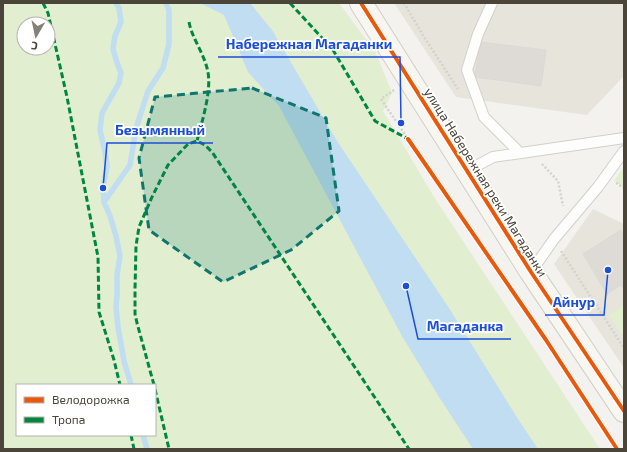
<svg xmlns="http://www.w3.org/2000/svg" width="627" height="452" viewBox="0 0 627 452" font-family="'Exo 2',sans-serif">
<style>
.residential{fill:#e7e4dc}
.green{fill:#e1eecf;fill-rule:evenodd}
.water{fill:#c0ddf1}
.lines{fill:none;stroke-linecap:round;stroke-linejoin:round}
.stream{stroke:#c0ddf1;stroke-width:5.5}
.building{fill:#dedbd6;stroke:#dcd9d4}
.lane-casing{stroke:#d2d0cb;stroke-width:12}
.secondary-casing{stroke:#d3cfc5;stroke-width:24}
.path{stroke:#d3d2cc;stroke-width:2.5;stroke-dasharray:2 2;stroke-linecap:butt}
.lane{stroke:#fdfdfc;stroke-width:10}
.secondary{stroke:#f7f6f1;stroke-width:22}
.quiet{stroke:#00873e;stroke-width:3;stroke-dasharray:6 3;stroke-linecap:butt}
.cycleway-casing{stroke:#fff;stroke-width:6}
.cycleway{stroke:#e8590c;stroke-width:4}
.marked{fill:#0f766e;fill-opacity:0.2;stroke:#0f766e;stroke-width:3;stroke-dasharray:8 5;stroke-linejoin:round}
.labels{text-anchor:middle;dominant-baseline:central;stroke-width:3.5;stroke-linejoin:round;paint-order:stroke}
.street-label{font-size:13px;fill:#4b4439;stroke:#fff}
.leader{fill:none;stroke:#1d4ed8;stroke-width:1.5}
.callout-dot{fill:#1d4ed8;stroke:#fff;stroke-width:1.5}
.callout-label{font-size:14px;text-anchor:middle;font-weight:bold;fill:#1d4ed8;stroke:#fff;stroke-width:3.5;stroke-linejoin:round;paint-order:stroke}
</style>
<rect width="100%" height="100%" fill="#f4f2ee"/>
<path class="residential" d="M394,3h230v73l-37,39 -131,-18z
M593,209l31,15v144l-70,-104z"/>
<path class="green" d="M3,3h336l37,50 16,40 -9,18 51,86 166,252h-597zM24,24h24v24h-24zM17,385h138v50h-138z
M624,167v21l-10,-7z
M624,305v32l-15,-22z"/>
<path class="water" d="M200,3h50l22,27 65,111 112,167 67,108 22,33h-65l-34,-52 -37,-61 -123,-230 -31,-34 -24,-57z"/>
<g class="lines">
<path class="stream" d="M116,3l3,5 2,14 -6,14 -2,13 4,14 4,10 -2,10 -17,30 -2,17 5,22 2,14 -4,22 1,14 6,14 6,20 4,20 -3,19v20l-1,12 2,20 6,34 7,24
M104,202l26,-37 6,-37 12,-37 15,-23 6,-24v-34l-3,-7
M143,435l4,14"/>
</g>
<path class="building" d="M480,42l66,8 -5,36 -66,-9z
M621,230l3,5v55l-3,-5 -14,9 -24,-40z"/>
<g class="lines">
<g class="lane-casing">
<path id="lane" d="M492,3l-14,31 -11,36 17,47 35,35
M467,171l26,-14 131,-19
M531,272l23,-33 44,-52 26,-36"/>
</g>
<g class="secondary-casing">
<path id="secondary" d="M361,3l170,269 93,139"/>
</g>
<path class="path" d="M404,3l20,34 34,52
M394,90l-13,9 27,40
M542,164l16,17 5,25
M616,183l8,5
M561,251l63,97"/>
<use href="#lane" class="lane"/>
<use href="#secondary" class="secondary"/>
<path class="quiet" d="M43,3l5,10 19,84 31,160 1,55 15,48 6,25
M290,3l43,47 42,71 33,18
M189,22c3,16 14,30 18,46 6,20 -5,53 -10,73
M154,385l-17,-62 -2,-9v-25l1,-43 3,-19 13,-30 16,-32 20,-21 9,-3 8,4 7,7 197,297
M155,389l14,60
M131,435l3,14"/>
<g class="cycleway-casing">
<path id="cycleway" d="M361,3l170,269 93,139
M408,139l138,201 71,109"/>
</g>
<use href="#cycleway" class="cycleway"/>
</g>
<path class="marked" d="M252,88l74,30 13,93 -48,39 -68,32 -74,-52 -10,-72 16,-61z"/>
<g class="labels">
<g class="street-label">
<text transform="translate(486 182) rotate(58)">улица Набережная реки Магаданки</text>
</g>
</g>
<path class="leader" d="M401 123L400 57H218M103 188L107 143H213M608 270L604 315H545M406 286L418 339H511"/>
<g class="callout-dot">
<circle cx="401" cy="123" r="4"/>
<circle cx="103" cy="188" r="4"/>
<circle cx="608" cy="270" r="4"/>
<circle cx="406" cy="286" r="4"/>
</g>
<g class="callout-label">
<text x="309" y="49">Набережная Магаданки</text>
<text x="160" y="135">Безымянный</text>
<text x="574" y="307">Айнур</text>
<text x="465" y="331">Магаданка</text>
</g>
<rect width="627" height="452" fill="none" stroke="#4b4439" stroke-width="8"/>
<rect x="16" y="384" width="140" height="52" fill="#ffffff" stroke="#b7b4b0"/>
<rect x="24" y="397" width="20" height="6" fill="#e8590c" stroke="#b7b4b0"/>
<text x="52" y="404" font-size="12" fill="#4b4439">Велодорожка</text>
<rect x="24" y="417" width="20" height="6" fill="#00873e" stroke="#b7b4b0"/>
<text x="52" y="424" font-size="12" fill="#4b4439">Тропа</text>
<g transform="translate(36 36) rotate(189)"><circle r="19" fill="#ffffff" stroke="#b7b4b0"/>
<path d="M0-3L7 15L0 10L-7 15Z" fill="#868178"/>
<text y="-6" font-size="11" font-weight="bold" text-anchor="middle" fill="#4b4439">С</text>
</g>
</svg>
